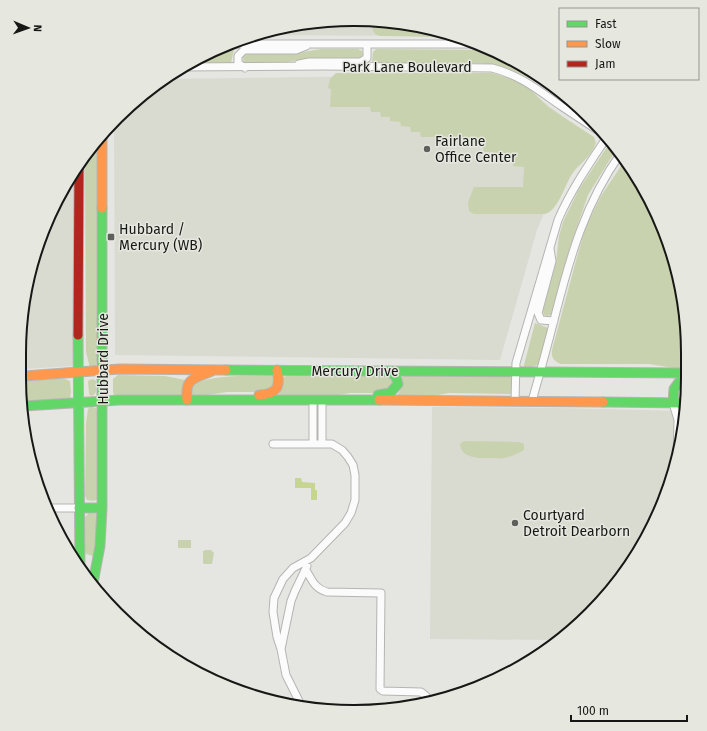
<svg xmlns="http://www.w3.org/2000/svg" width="707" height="731" viewBox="0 0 707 731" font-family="'Fira Sans',sans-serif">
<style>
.built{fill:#d9dbd1}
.green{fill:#c9d2ae}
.water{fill:#c6d58f}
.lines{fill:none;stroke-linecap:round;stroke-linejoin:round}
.street-casing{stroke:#b4b5b2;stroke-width:9}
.fast-casing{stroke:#b4b5b2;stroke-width:11}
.slow-casing{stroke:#b4b5b2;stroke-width:11}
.jam-casing{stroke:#b4b5b2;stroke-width:11}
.street{stroke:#fbfbfb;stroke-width:7}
.fast{stroke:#63d668;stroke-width:9}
.slow{stroke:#ff974d;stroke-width:9}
.jam{stroke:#b3261e;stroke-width:9}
.poi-dot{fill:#5f605d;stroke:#e6e8e0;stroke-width:1.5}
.labels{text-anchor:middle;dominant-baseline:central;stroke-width:3;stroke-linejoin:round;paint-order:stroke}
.street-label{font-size:14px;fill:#171815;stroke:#e6e8e0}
.poi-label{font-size:14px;fill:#171815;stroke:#e6e8e0;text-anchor:start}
.rim{fill:none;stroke:#171815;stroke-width:2}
</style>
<rect width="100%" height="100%" fill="#e5e6e2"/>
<path class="built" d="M331,20l66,2 64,15 6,3 -21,-3 -25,-1 -168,-1 14,-5z
M465,75l68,19 61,46 -49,71 -8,19 -37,130 -385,-5 -1,-233 36,-34 15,-9z
M73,173v193l-49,3 -2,-59 15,-64 27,-60z
M432,407l126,1 127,3 -8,53 -24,62 -34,55 -45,48 -16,11 -128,-1z"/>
<path class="green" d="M372,21l25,1 64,15 6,3 -21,-3 -66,-1c-8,-2 -8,-8 -8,-15z
M217,49l17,1 -3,13h-41l15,-9z
M321,49h37l4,2 1,3 -2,4 -3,1h-49l-30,4h-32l-3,-1 -1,-4 1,-3 3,-1 50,-1z
M376,49l115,1 30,14 53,38 12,13 -53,-35 -26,-12 -28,-5h-106l-1,-1 1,-10z
M336,73h156l24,7 16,11 16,16 46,30 2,6c-5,13 -12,17 -21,27 -10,11 -15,40 -30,44h-71l-5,-3 -1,-9 6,-15h49l1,-20 -11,-1v-5h-9l-1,-4 -10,-1v-4h-9l-1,-5h-10v-5h-10v-5h-42l-1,-5h-9l-1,-5 -9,-1 -1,-4 -10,-1v-4h-9l-1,-5h-9l-1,-5h-40l1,-18 -3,-1 2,-9z
M98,139v214l-2,13 -6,2 -4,-16 -1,-196z
M611,143l6,5 -29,47 -18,52 -17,65 -2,3 -4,1 -3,-1 -1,-4 13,-49 3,-26 4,-14 16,-33 30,-45z
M625,160l28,45 24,62 10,64v38l-13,-1 -25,-4h-88c-7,-2 -10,-7 -9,-14l25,-93 9,-31 15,-30z
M535,323l13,5 -9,35c-3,4 -10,5 -15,4v-2z
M118,375l47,1 20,4 -1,16 -70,-1 -1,-3v-13z
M237,376h34l4,1 2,7 -11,8h-39l-33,5c-16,-19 34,-20 43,-21z
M286,376h103l3,2 3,7 -12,8h-33l-23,4 -49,-1 3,-6 3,-13z
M404,376l106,1 2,2v13l-2,2 -61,-1 -27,5 -25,-2 5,-10v-9z
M54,379h11l5,2 1,11 -1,6 -3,1 -43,3v-21z
M93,379l3,2v11l-2,3 -3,1 -2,-2 -1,-12 1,-2z
M91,407l5,1 3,13 -1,78 -4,2 -7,-1 -2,-4 1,-73 2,-14z
M464,441l55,1 5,2v6c-6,4 -14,7 -21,8 -3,1 -6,0 -9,0 -11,0 -33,2 -34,-14z
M89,513l8,1v37l-4,5 -7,-2 -2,-4 1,-33z
M178,540h13v8h-13z
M206,550h5l3,3 -2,11h-8l-1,-1v-12z"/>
<path class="water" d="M295,478h6l1,4 13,1v7h2v10h-6v-12h-16z"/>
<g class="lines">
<g class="street-casing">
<path id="street" d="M231,44h246
M299,64l10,-2h52l6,-4v-14
M183,67l141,-1 168,2c28,7 46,22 69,38 15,10 30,20 44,29
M245,68l-7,-5v-7l6,-6h52l10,-4
M550,249l2,12 -14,52 3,7 13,1
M515,401l1,-38 42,-143c13,-30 31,-56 49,-83
M532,401c8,-28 16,-57 23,-85 15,-59 30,-113 66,-163
M673,403l5,17 -1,40
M313,443v-42
M273,444h59l10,6 6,7 5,8 2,10v25l-4,13 -6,10 -34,35 -18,10 -10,11 -9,19 -1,14 4,25 4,12 5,26 16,32
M322,444v-43
M46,508h33
M306,570c6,10 9,19 21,22l54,1 -1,96 3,2 38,1 5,4v7
M281,649l10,-48 4,-10 12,-25"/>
</g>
<g class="fast-casing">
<path id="fast" d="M78,335l2,234
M226,370l461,3
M378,395l12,-2 8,-9 -2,-7 -7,-6
M603,402l84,1
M673,403l1,-14 5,-7 8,-2
M24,406l96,-6h259
M79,508h23
M93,583l7,-37 2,-38v-300"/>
</g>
<g class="slow-casing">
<path id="slow" d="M102,133v75
M24,376l96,-7 106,1
M259,395c18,-1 22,-8 18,-25
M187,400c-2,-23 7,-21 25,-29
M379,400l224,2"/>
</g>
<g class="jam-casing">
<path id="jam" d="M78,335l1,-169"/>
</g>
<use href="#street" class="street"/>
<use href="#fast" class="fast"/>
<use href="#slow" class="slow"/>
<use href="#jam" class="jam"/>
</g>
<g class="poi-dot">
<circle cx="427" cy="149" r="4"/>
<rect x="107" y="233" width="8" height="8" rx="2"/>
<circle cx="515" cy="523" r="4"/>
</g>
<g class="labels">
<g class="street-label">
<text x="407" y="67">Park Lane Boulevard</text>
<text transform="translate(103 359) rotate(-90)">Hubbard Drive</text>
<text x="355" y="371">Mercury Drive</text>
</g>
<g class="poi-label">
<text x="435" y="141">Fairlane<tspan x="435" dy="16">Office Center</tspan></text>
<text x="119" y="229">Hubbard /<tspan x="119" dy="16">Mercury (WB)</tspan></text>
<text x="523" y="515">Courtyard<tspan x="523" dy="16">Detroit Dearborn</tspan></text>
</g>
</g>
<path d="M0 0H707V731H0ZM353 26H354A327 327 0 0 1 681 353V378A327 327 0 0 1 354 705H353A327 327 0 0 1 26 378V353A327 327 0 0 1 353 26Z" fill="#e6e8e0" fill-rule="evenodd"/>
<path class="rim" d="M353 26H354A327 327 0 0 1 681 353V378A327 327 0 0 1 354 705H353A327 327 0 0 1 26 378V353A327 327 0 0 1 353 26Z"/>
<rect x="559" y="8" width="140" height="72" fill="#e6e8e0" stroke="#93958f"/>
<rect x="567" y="21" width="20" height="6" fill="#63d668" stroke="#93958f"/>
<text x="595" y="28" font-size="12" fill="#171815">Fast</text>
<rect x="567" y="41" width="20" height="6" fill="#ff974d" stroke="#93958f"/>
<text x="595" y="48" font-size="12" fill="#171815">Slow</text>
<rect x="567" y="61" width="20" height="6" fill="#b3261e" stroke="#93958f"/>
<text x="595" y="68" font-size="12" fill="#171815">Jam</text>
<g transform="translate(28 28) rotate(92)" stroke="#e6e8e0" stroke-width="3" paint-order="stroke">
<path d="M0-3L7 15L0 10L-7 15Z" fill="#171815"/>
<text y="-6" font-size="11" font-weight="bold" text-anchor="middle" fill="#171815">N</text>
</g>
<path d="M571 715v6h116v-6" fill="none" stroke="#171815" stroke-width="2"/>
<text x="577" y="715" font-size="12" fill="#171815" stroke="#e6e8e0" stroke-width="3" paint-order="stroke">100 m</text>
</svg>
